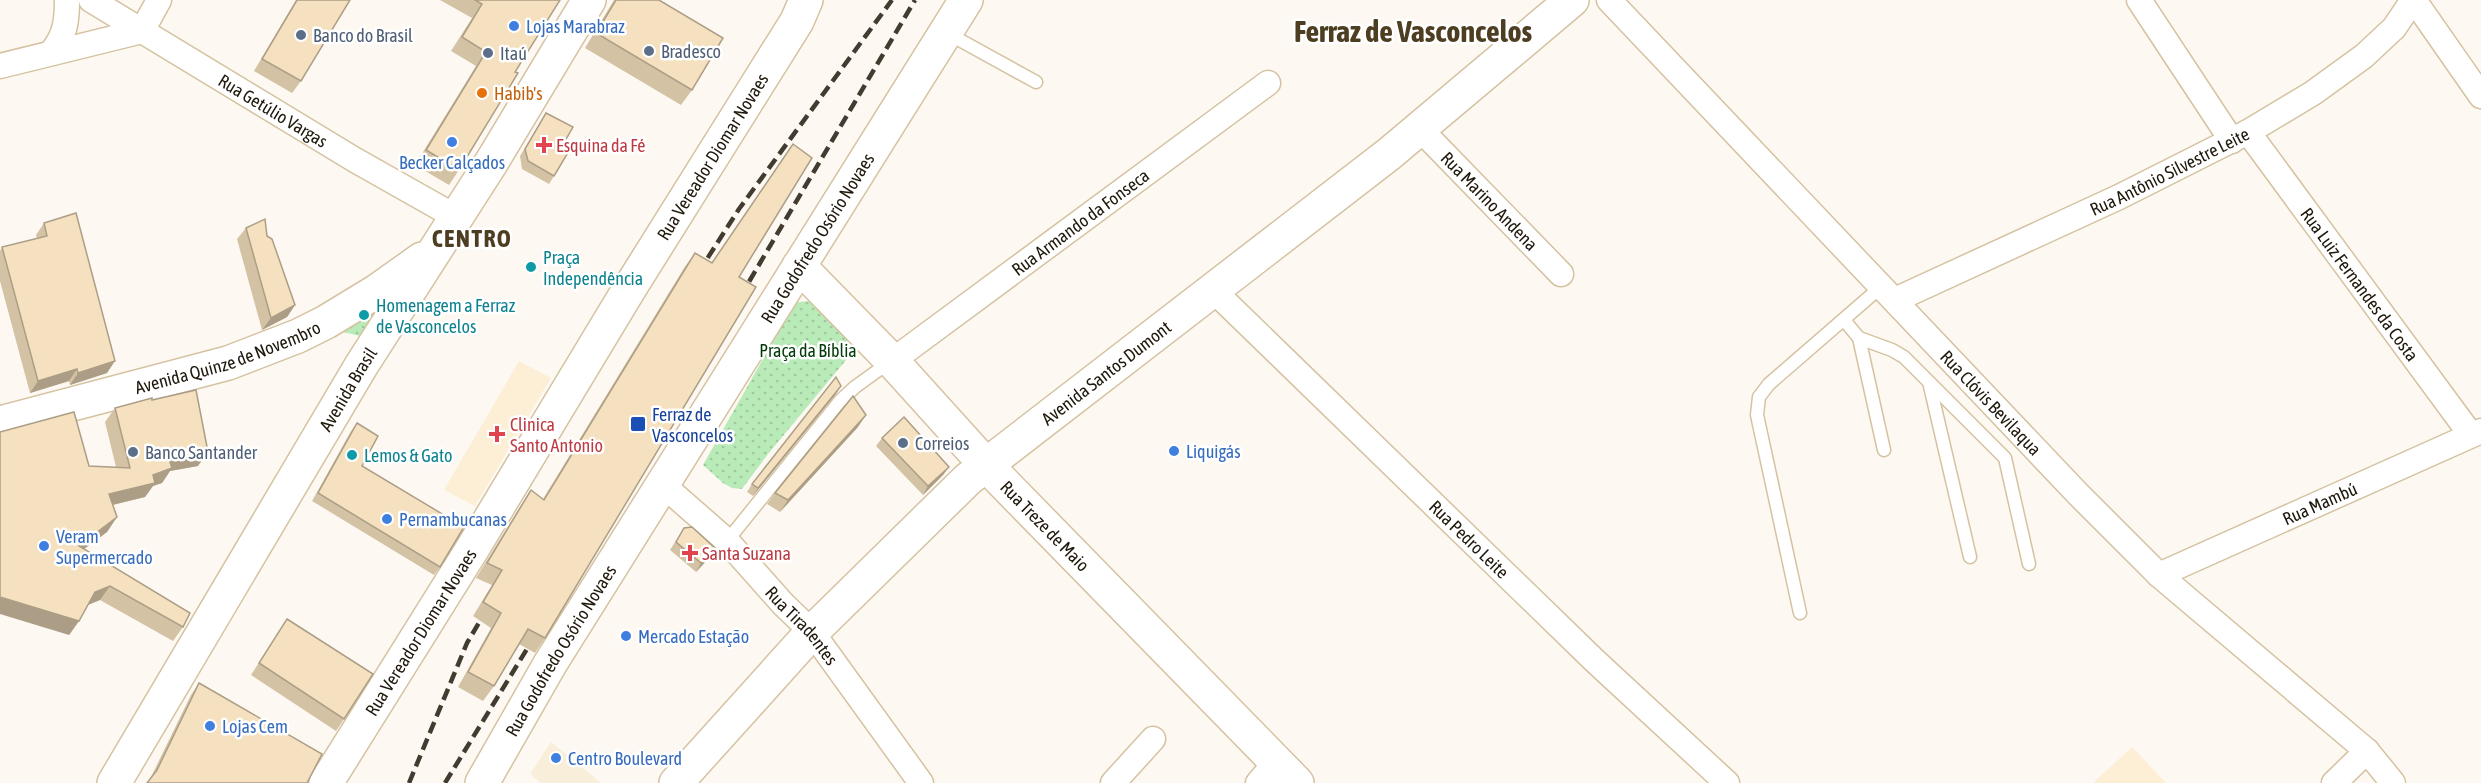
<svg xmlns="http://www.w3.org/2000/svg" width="2481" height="783" viewBox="0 0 2481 783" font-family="'Asap Condensed',sans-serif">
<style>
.commercial{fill:#f9eed9}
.built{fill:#fdeed6}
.park{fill:url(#park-dots)}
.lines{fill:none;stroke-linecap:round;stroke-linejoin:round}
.lane-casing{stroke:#d5c2a1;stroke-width:15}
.street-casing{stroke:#d5c2a1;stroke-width:27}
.secondary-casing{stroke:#d5c2a1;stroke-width:36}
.lane{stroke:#fff;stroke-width:12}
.street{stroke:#fff;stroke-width:24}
.secondary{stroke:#fff;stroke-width:33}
.rail{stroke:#423c30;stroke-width:4.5;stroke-dasharray:12 6;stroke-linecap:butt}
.wall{fill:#d3c2a4}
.shaded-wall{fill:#ac9e86}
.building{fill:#f5e1bf;stroke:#ac9e86;stroke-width:1.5}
.shop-dot{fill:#3f7fe0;stroke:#fff;stroke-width:2}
.service-dot{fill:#5c6f8a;stroke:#fff;stroke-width:2}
.food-dot{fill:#e8710a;stroke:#fff;stroke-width:2}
.health-dot{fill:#e0444e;stroke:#fff;stroke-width:2}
.culture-dot{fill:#0f9aa8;stroke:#fff;stroke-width:2}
.transit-dot{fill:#1a4fb4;stroke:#fff;stroke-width:2}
.labels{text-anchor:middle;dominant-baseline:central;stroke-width:5;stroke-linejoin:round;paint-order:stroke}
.shop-label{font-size:18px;fill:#366cbe;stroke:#fff;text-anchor:start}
.service-label{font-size:18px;fill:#4e5e75;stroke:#fff;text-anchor:start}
.food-label{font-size:18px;fill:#c56008;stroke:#fff;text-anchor:start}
.street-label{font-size:18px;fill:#1f180c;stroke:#fff}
.health-label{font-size:18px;fill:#be3a42;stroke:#fff;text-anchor:start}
.culture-label{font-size:18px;fill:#0d838f;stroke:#fff;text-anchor:start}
.park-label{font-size:18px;fill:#033a0a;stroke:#fff}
.transit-label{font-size:18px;fill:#164399;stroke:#fff;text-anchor:start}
.district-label{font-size:24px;font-weight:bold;letter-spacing:1.5px;fill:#4e3e21;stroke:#fff}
.town-label{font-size:30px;font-weight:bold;fill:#4e3e21;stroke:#fff}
</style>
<defs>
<pattern id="park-dots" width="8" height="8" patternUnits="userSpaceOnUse" patternTransform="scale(1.5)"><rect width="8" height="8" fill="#b9ebb8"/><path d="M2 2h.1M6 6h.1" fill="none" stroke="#9fc99d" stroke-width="1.8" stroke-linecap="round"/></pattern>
</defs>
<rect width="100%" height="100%" fill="#fdf9f2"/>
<path class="commercial" d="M551,742l50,41h-60l-11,-9z"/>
<path class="built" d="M519,361l32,17 -76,128 -31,-16z
M2132,747l34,36h-73z"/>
<path class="park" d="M391,294l-27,43 -29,-7z
M812,301l34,37 6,15 -84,101 -26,35 -10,-1 -9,-5 -20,-18 83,-147 12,-16z"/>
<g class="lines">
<g class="lane-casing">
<path id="lane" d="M947,33l89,49
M1844,320l15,18 33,12 12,7 101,101 24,106
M1859,338l25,112
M1929,382l41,175
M727,541l113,-140 15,-14 36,-26
M1800,613l-43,-198 2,-18 10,-13 113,-98"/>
</g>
<g class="street-casing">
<g id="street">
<path id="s1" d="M91,0l264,160 101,57"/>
<path id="s2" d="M1609,0l469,494 81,81 208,176 26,32"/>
<path d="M2139,0l93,141"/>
<path d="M2414,0l67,96"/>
<path d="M51,53c14,-17 16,-31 16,-53"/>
<path d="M0,66l142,-35 17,-31"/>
<path id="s3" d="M1420,129l141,145"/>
<path id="s4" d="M2248,132l223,303"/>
<path id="s5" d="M1214,291l381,370 132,122"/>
<path id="s6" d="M1895,300l224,-103 129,-65 65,-39 51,-37 30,-28 19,-28"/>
<path id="s7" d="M892,361l376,-278"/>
<path id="s8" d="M663,485l64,56 56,63 29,28 109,151"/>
<path id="s9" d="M2159,575l322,-144"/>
<path d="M1113,783l40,-44"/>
<path d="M1258,783l18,-21"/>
<path d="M2334,783l33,-32"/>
</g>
</g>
<g class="secondary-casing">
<g id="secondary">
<path id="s10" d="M799,266l93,95 94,104 311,318"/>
<path id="s11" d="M0,423l228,-60 70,-27 28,-14 51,-31 45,-32"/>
<path id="s12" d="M114,783l247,-417 130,-203 98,-163"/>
<path id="s13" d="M326,783l145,-232 160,-265 166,-265 9,-21"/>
<path id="s14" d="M482,783l68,-119 416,-664"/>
<path id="s15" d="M676,783l136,-151 156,-153 421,-325 183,-154"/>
</g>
</g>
<use href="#lane" class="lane"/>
<use href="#street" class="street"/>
<use href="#secondary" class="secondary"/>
<path class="rail" d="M698,273l41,-64 153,-209
M740,297l175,-297
M409,783l58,-140 13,-22
M445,783l82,-134"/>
</g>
<path class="wall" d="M296,0h54l-49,81 -9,12 -38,-22z
M440,0h120l-45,72 -56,98 -10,15 -34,-20 61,-99 -25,-15 21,-33z
M614,0h45l33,90 -11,15 -96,-57z
M546,113l19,28 -11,35 -5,8 -27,-15 -2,-13z
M44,223l63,150 -37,12 -1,-4 -39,12 -30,-112v-30l2,-4 35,-9 -1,-3z
M246,228l21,8 28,69 -8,12 -25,13 -25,-91z
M695,253l17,10 27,14 -194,361 -10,15 -16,-9 -25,42 -11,15 -25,-14 33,-59 -18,-12 19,-31 -16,-7 45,-73 10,-15 12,9 141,-231z
M841,386l-88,110 -6,-4 5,-8z
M152,400l46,66 -28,5 -8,12 -9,3 -8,11 -32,8 4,12 -10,15 -23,17 99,78 -10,14 -73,-41 -12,5 -9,16 -10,14 20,-169 27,1 -11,-45 10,-14z
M357,423l5,43 78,101 -6,8 -122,-74 39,-70z
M858,427l-78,85 -13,-8 8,-11z
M882,438l67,29 -6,8 -20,20 -47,-49z
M684,528l26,29 -14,15 -26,-22z
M287,619l57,100 -8,12 -85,-56z
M199,683l108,100 -157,-4 41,-84z"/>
<path class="shaded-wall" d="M295,305l-8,12 -25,13 9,-12z
M115,361l-8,12 -37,12 8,-12z
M77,369l-8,12 -39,12 8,-12z
M841,386l-5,8 -83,102 5,-8z
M866,415l-8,12 -78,85 8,-12z
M208,452l-10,14 -28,5 -8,12 -9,3 -8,11 -46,11 10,-14 44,-19 16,-16z
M949,467l-6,8 -20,20 5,-9z
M117,517l-10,15 -38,28 10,-14z
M716,549l-6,8 -14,15 5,-9z
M110,586l-10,14 -15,6 10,-14z
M0,597l79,24 -10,14 -69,-21z"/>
<path class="building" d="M297,0h53l-49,81 -39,-22z
M475,0h85l-45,72 3,1 -59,97 -33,-20 60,-98 -24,-15 20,-33z
M616,0h43l64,38 -31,52 -96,-57z
M546,113l27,14 -8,14 7,5 -18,30 -26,-15 -3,-12z
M793,144l19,14 -73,119 17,10 -211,351 -17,-9 -34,57 -26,-14 33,-59 -18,-11 19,-32 -15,-7 44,-73 13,10 151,-247 17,10z
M76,213l39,148 -37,12 -1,-4 -39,12 -36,-134 45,-11 -3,-13z
M265,219l2,17 5,3 23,66 -24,13 -25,-90z
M836,377l5,9 -83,102 -6,-4z
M196,390l12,62 -39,7 3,9 -19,7 2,8 -46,11 8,23 -38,29 111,67 -7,14 -73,-41 -15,6 -16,29 -79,-24v-165l74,-20 15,54 41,2 -15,-60 37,-10v2z
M853,396l13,19 -78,85 -13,-7z
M904,417l45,50 -21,19 -46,-48z
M357,423l21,13 -16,30 102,61 -24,40 -122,-74z
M692,527l24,22 -15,14 -25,-21 8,-14z
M287,619l86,55 -29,45 -85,-56z
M199,683l123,71 -15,29h-160l10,-13z"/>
<g class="shop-dot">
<circle cx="514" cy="26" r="6"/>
<circle cx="452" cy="142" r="6"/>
<circle cx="1174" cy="451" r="6"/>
<circle cx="387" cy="519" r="6"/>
<circle cx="44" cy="546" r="6"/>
<circle cx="626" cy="636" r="6"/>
<circle cx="210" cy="726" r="6"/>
<circle cx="556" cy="758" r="6"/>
</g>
<g class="service-dot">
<circle cx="301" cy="35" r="6"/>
<circle cx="649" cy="51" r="6"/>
<circle cx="488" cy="53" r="6"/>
<circle cx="903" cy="443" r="6"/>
<circle cx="133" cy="452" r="6"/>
</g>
<circle class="food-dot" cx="482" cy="93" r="6"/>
<g class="health-dot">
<path d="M541 136h6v6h6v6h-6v6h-6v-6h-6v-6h6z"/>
<path d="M494 425h6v6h6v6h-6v6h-6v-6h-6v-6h6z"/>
<path d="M687 544h6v6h6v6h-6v6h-6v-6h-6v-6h6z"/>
</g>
<g class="culture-dot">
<circle cx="531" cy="267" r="6"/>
<circle cx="364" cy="315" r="6"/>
<circle cx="352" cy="455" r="6"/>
</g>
<rect class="transit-dot" x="630" y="416" width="16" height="16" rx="3"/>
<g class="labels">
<g class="shop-label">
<text x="526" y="26">Lojas Marabraz</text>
<text x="452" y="162" text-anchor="middle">Becker Calçados</text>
<text x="1186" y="451">Liquigás</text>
<text x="399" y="519">Pernambucanas</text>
<text x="56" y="536">Veram<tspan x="56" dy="21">Supermercado</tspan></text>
<text x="638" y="636">Mercado Estação</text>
<text x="222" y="726">Lojas Cem</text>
<text x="568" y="758">Centro Boulevard</text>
</g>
<g class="service-label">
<text x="313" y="35">Banco do Brasil</text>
<text x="661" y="51">Bradesco</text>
<text x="500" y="53">Itaú</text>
<text x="915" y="443">Correios</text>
<text x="145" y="452">Banco Santander</text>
</g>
<g class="food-label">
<text x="494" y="93">Habib's</text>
</g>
<g class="street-label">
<text stroke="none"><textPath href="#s1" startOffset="213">Rua Getúlio Vargas</textPath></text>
<text stroke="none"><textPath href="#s13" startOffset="736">Rua Vereador Diomar Novaes</textPath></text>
<text stroke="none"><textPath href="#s6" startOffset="303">Rua Antônio Silvestre Leite</textPath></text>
<text stroke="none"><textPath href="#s3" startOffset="100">Rua Marino Andena</textPath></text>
<text stroke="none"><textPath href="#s7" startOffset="234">Rua Armando da Fonseca</textPath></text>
<text stroke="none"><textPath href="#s14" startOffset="640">Rua Godofredo Osório Novaes</textPath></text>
<text stroke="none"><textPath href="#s4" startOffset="189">Rua Luiz Fernandes da Costa</textPath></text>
<text stroke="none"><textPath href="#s11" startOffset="237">Avenida Quinze de Novembro</textPath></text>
<text stroke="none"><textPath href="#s15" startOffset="596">Avenida Santos Dumont</textPath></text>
<text stroke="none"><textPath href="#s12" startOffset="458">Avenida Brasil</textPath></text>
<text stroke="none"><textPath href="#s2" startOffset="555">Rua Clóvis Bevilaqua</textPath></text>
<text stroke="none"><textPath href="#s9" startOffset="176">Rua Mambú</textPath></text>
<text stroke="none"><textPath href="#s10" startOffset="358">Rua Treze de Maio</textPath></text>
<text stroke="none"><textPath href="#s5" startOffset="356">Rua Pedro Leite</textPath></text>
<text stroke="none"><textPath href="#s8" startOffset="198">Rua Tiradentes</textPath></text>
<text stroke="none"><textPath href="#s13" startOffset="178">Rua Vereador Diomar Novaes</textPath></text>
<text stroke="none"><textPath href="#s14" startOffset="154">Rua Godofredo Osório Novaes</textPath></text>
</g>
<g class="health-label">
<text x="556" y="145">Esquina da Fé</text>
<text x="510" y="424">Clinica<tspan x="510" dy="21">Santo Antonio</tspan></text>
<text x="702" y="553">Santa Suzana</text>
</g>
<g class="culture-label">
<text x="543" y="257">Praça<tspan x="543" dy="21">Independência</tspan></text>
<text x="376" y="305">Homenagem a Ferraz<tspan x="376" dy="21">de Vasconcelos</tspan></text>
<text x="364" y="455">Lemos &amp; Gato</text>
</g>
<g class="park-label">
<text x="808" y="350">Praça da Bíblia</text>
</g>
<g class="transit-label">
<text x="652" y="414">Ferraz de<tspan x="652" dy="21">Vasconcelos</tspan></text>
</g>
<g class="district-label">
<text x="472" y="238">CENTRO</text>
</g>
<g class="town-label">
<text x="1413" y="31">Ferraz de Vasconcelos</text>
</g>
</g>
</svg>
